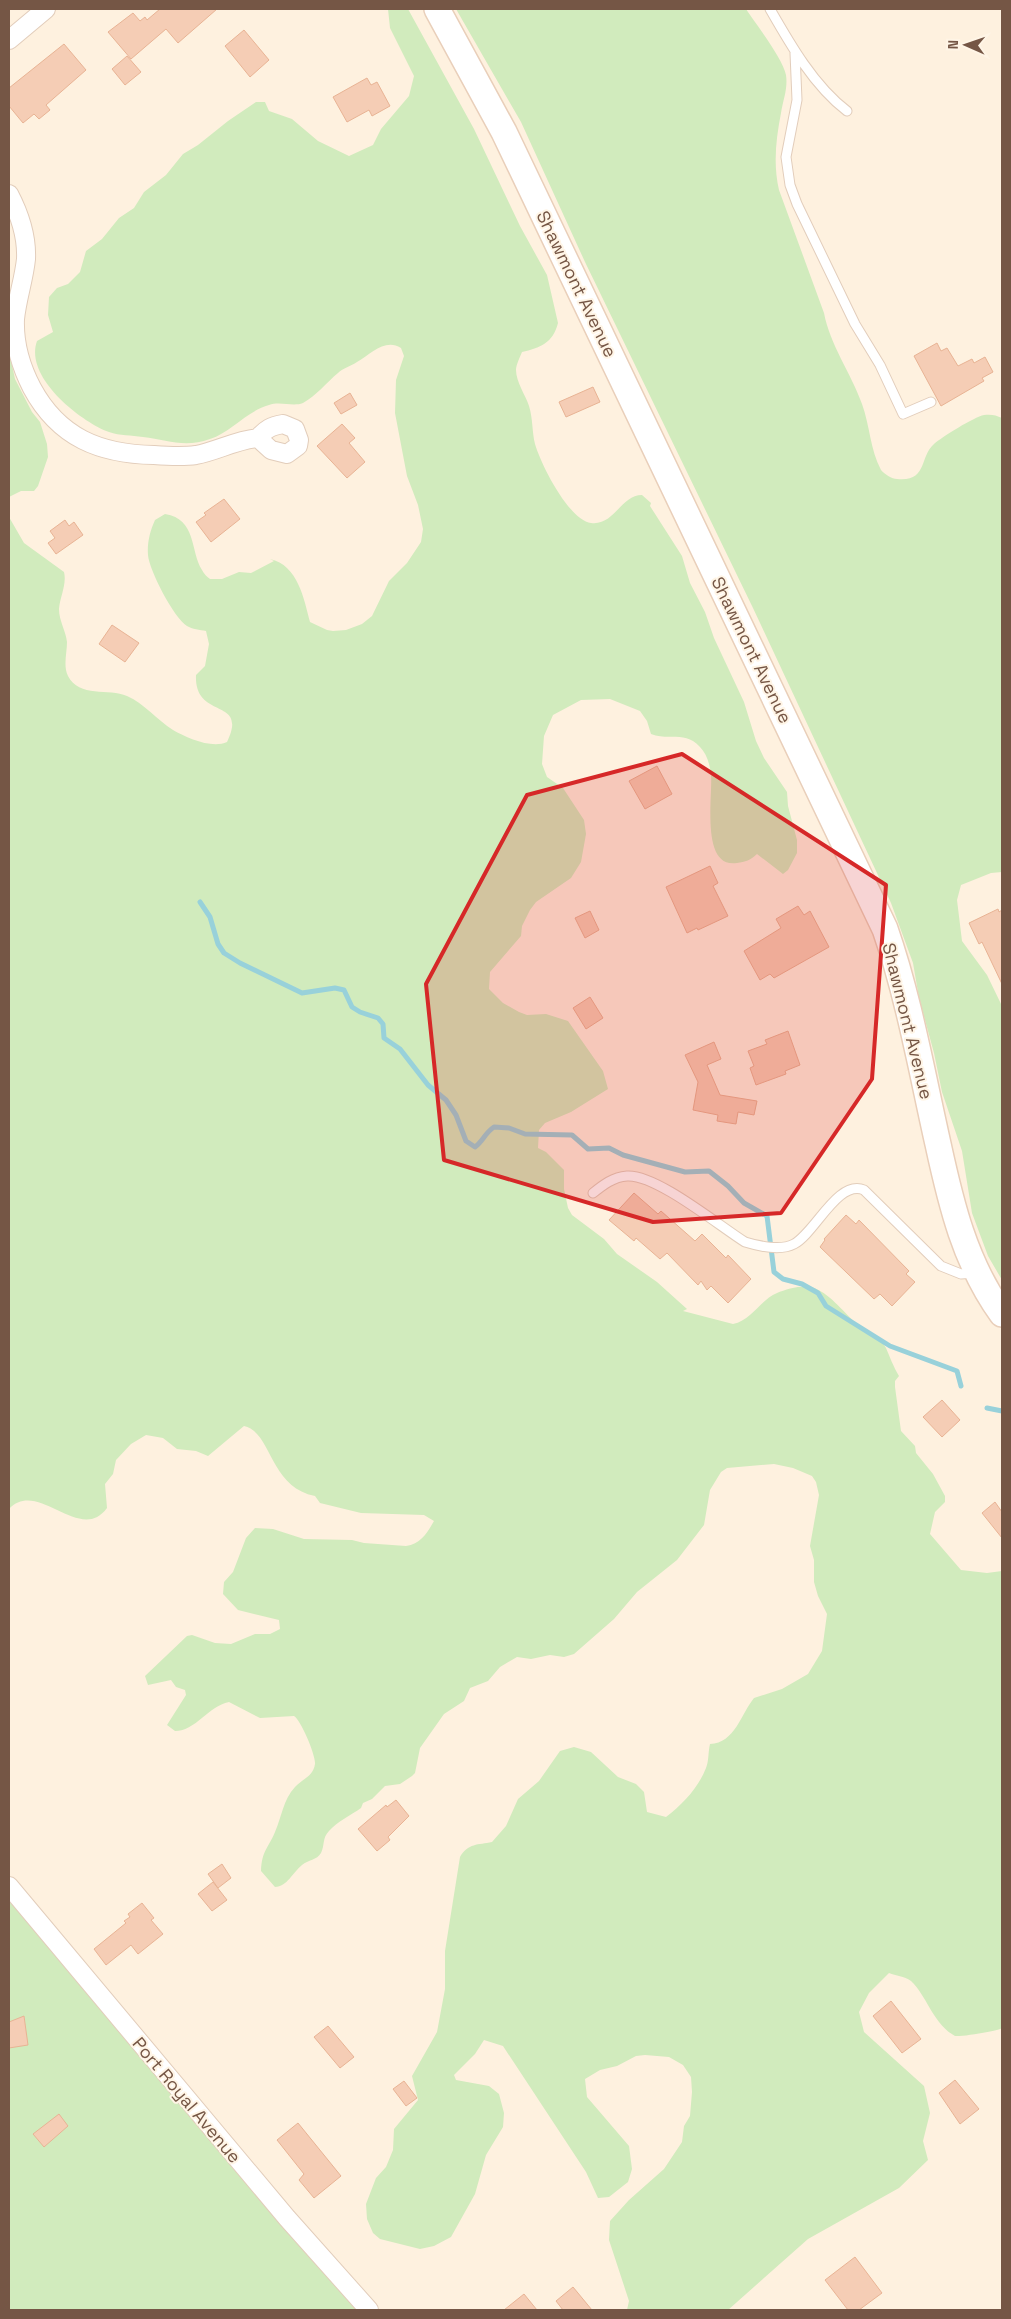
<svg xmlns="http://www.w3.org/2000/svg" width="1011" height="2319" viewBox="0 0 1011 2319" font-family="'Space Grotesk',sans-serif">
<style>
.green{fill:#d1ebbd}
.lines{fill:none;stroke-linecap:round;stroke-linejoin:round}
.stream{stroke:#98d1da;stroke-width:5}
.building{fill:#f5cdb5;stroke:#e8b394}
.lane-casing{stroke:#e2cdbb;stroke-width:11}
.street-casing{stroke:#e2cdbb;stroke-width:20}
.secondary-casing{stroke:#e9cfba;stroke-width:28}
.lane{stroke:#fff;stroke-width:9}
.street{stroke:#fff;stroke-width:18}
.secondary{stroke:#fff;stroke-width:25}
.marked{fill:#d62828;fill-opacity:0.2;stroke:#d62828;stroke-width:4;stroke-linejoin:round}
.labels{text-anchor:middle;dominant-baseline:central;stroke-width:4;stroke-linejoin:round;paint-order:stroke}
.street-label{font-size:18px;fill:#755645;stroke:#fff5e6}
</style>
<rect width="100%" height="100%" fill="#fef1df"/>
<path class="green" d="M388,9h20l66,120 46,97 27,49 11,48c-5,20 -18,25 -36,29 -2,5 -6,13 -6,18 0,12 10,26 13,36 4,13 3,26 6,38 6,21 34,76 56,79 23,3 30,-28 51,-28l9,8 -1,3 32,50 8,27 15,29 9,26 30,64 12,39 8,17 23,34 1,14 9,34v13l-9,17 -5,4 -26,-20c-6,6 -12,8 -20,9 -37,6 -24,-68 -26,-88 -1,-10 -4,-21 -11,-28 -15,-17 -32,-6 -49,-13l-4,-13 -7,-10 -30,-12 -29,1 -28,15 -9,21 -2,28 5,13 16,11 21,32 2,14 -5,28 -10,16 -35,24 -6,8 -8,16 -1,10 -31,36 -1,17 14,14 16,9 8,3 19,-1 22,7 35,50 5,18 -37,23 -26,11 -6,7 -1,18 8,4 18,18v19l4,19 4,7 32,24 13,15 40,28 30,27 -4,2 50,13c19,-4 27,-24 44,-31 9,-4 24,-8 34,-6 18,5 31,24 45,36 10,8 24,13 30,25 4,9 7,18 13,28l-4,5v6l6,44 14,15 1,7 17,21 12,22v6l-10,10 -5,22 31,36 26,3 15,-2v457c-4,3 -41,9 -47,8 -22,-12 -28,-40 -44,-55 -7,-5 -15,-5 -22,-8l-20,20 -10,19 5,20 60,54 6,27 -7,28 5,19 -29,28 -91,51 -80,71h-101l2,-9 -20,-61 1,-19 19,-21 35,-31 18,-27 2,-16 6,-10 2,-24 -1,-15 -8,-12 -14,-8 -24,-2 -9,1 -19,10 -17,4 -15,9 2,18 42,49 3,23 -4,13 -19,15 -11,1 -12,-26 -83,-126 -19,-6 -9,14 -21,21 2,5 33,6 10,8 5,19 -1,14 -17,28 -11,39 -24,43 -17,9 -14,3 -40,-10 -7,-6 -6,-14 -1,-15 10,-26 10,-11 7,-17 1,-21 24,-29 -6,-24 25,-44 8,-43v-38l15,-94c8,-14 18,-12 32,-15l14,-16 12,-27 21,-18 21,-30 14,-4 17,5 27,25 18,7 8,8 3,20 19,5c18,-14 32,-29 40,-49 3,-7 2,-16 4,-24 25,-1 31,-30 44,-46l28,-9 26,-15 14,-23 5,-37 -9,-18 -4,-14v-22l-4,-14 9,-51 -3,-13 -4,-6 -19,-8 -19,-4 -47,4 -6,4 -11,18 -6,35 -27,35 -40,32 -23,27 -40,35 -10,3 -14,-2 -19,4 -14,-2 -17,10 -12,14 -18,7 -6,13 -20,13 -24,34 -5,25 -3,3 -12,8 -15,2 -13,13 -9,4 -2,5c-10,7 -24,14 -32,23 -7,7 -4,14 -8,22 -4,7 -13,7 -19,12 -9,7 -15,22 -27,22l-14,-16c1,-21 7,-22 14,-39 7,-16 8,-32 20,-45 7,-8 18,-10 20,-23 1,-8 -14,-44 -21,-48l-34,2 -31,-16c-21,4 -33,29 -54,29l-8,-6 19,-30 -1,-5 -9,-3 -5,-7 -23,5 -3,-9 42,-40 5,-1 23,8 16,1 24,-10h15l10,-5 -1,-9 -41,-10 -15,-16 1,-12 9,-10 13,-34 9,-10 18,1 31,10 48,1 12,3 42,3c15,-2 21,-13 28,-25l-10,-6 -63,-2 -41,-10 -5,-7c-46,-9 -43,-64 -71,-70l-36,30 -12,-5 -19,-2 -14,-11 -17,-3 -15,9 -15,16 -3,14 -8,10 2,24c-27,37 -69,-30 -98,1v-992l15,26 40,29c3,12 -4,25 -5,37 0,12 7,22 8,33 0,11 -4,24 1,34 11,22 41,12 59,20 18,8 30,24 46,34 14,8 39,19 54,12 22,-46 -33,-21 -31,-67l9,-9 4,-22 -3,-13c-6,-1 -14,-2 -19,-5 -13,-8 -38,-56 -39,-71 -1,-12 2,-24 7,-35l10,-6c32,5 25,37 37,56 2,4 5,7 8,9h12l17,-7 12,1 23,-12 -4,-2c28,6 34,40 40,63l17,8 6,1 13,-1 16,-6 10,-8 17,-35 18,-18 14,-21 2,-13 -5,-24 -11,-29 -12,-63 1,-33 8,-24 -3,-8c-16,-10 -30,6 -44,14 -6,4 -14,6 -19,11 -12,10 -22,23 -35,30 -10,4 -23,-2 -34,2 -22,6 -38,27 -59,34 -25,9 -43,1 -67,-2 -12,-2 -23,-1 -34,-5 -29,-11 -85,-55 -72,-91l16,-9 -5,-17 1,-18 8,-9 11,-4 12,-12 6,-21 16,-12 17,-21 15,-10 10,-16 22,-17 17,-21 15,-9 30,-24 28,-19h9l4,9 23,8 26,22 31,15 24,-11 8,-16 28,-33 5,-20 -24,-48z
M456,9h290c10,15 37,50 40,66 2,14 -3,25 -5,38 -5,26 -8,51 -2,77l45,123c6,32 27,60 38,91 8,22 8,45 19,66 3,4 11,9 16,9 31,3 22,-22 37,-35 8,-7 40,-27 50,-29 7,-1 12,0 18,3v454l-11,1 -30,12 -4,15 5,41 25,34 15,31v274l-14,-24 -16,-43 -10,-62 -20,-59 -8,-39 -15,-55 -6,-35 -22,-60 -138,-295 -168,-346 -64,-140z
M9,351l6,28 17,33 8,10 7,22 1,13 -10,29 -4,5h-13l-12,6z
M9,1898l352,412h-352z"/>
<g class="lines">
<path class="stream" d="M200,902l10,15 8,27 6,9 16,10 62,30 33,-5 9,2 8,17 8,5 18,6 5,6 1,14 16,11 28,36 18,15 10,15 10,26 9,6c8,-6 10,-14 19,-20l15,1 16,6 47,1 16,14 21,-1 14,7 62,17 24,-1 19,15 16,17 23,13 7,56 9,7 19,5 16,9 8,13 64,40 67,25 4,15
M987,1408l15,3"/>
</g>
<path class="building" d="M160,9h57l-39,34 -12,-14 -35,30 -23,-27 25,-19 7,8 5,-4 2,3z
M244,30l25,30 -19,17 -25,-31z
M64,44l22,26 -40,35 4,5 -11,9 -5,-5 -11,9 -14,-17v-18z
M127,56l14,16 -16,13 -13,-16z
M367,78l4,7 6,-3 13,24 -18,10 -3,-6 -22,12 -14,-25z
M937,343l4,8 6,-3 11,18 14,-7 2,4 11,-6 8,15 -11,6 2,3 -43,25 -27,-50z
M593,387l7,15 -34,15 -7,-15z
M350,393l7,12 -16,9 -7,-11z
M342,424l13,14 -6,5 16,19 -18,16 -30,-32z
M224,499l16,20 -29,23 -15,-20 10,-7 -2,-2z
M65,520l4,6 5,-4 9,13 -27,19 -8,-11 7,-5 -5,-7z
M112,625l27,18 -14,19 -26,-18z
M657,766l15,28 -27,15 -16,-28z
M710,866l8,17 -5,3 15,30 -30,14 -1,-2 -10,5 -21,-46z
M798,906l6,9 6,-4 19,36 -55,31 -4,-4 -10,6 -16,-29 37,-23 -5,-9z
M998,909l1,3 3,-2v74l-20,-42 -3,2 -10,-21z
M590,911l9,19 -14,8 -10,-20z
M590,997l13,21 -17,11 -13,-21z
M788,1031l12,34 -15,6 1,3 -30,11 -6,-17 4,-2 -6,-15 19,-7 -2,-4z
M714,1042l7,17 -14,6 13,30 37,6 -3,14 -16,-3 -2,12 -19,-3 1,-6 -25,-5 5,-28 -13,-27z
M634,1193l24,21 3,-3 34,30 7,-7 24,24 2,-3 23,24 -23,24 -17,-17 -4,4 -6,-9 -3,4 -31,-32 -7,6 -24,-21 -2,3 -25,-21z
M846,1215l10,9 3,-4 50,51 -3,3 9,8 -23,24 -12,-12 -6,5 -54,-52 5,-7 -1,-1z
M942,1400l18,20 -18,17 -19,-20z
M995,1502l7,10v26l-20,-25z
M396,1800l13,16 -21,21 2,3 -13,11 -19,-22 28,-24 1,2z
M222,1864l9,14 -13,10 -10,-14z
M213,1882l14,18 -15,11 -14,-17z
M142,1903l12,15 -3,2 12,14 -25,20 -7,-9 -25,20 -12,-16 32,-26 -2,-2 6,-4 -2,-3z
M891,2001l30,38 -19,14 -29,-37z
M24,2016l4,29 -19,3v-26z
M328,2026l26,31 -14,11 -26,-31z
M955,2080l24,29 -19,15 -21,-31z
M404,2081l13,17 -11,8 -13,-17z
M59,2114l9,12 -24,21 -11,-13z
M298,2123l43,53 -27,22 -15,-18 5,-6 -27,-34z
M855,2257l27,36 -23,17h-11l-23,-30z
M573,2287l19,23h-29l-7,-9z
M524,2294l13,16h-33z"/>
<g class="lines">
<g class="lane-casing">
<path id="lane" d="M770,9c20,35 44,77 77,102
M795,53l2,47 -11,57 4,28 7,19 58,120 25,41 23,49 28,-12
M593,1193c10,-8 20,-16 34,-17 29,-2 91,49 118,66 13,4 36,9 49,2 21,-11 44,-65 70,-54l77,76 20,8 14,-1"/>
</g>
<g class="street-casing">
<path id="street" d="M9,40l37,-31
M9,194c10,19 18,43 17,65 -2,20 -9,40 -11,60 -1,24 6,48 17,69 27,50 68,66 122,67 14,1 28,2 42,0 21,-4 40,-15 62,-17
M283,424l12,5 4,11 -1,6 -11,8 -16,-4 -13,-12c8,-9 13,-12 25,-14z
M9,1886l278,332 82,92"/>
</g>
<g class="secondary-casing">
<path id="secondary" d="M437,9l67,123 381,797c24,69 37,144 53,215 13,60 27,119 64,170"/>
</g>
<use href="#lane" class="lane"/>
<use href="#street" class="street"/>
<use href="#secondary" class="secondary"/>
</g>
<path class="marked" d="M682,754l204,131 -14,194 -91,134 -128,9 -209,-62 -18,-176 101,-189z"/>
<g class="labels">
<g class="street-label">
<text transform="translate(577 284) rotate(64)">Shawmont Avenue</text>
<text transform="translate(752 650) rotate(64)">Shawmont Avenue</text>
<text transform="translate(908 1021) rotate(76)">Shawmont Avenue</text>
<text transform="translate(187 2100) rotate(50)">Port Royal Avenue</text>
</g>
</g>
<rect width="1011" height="2319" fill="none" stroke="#755645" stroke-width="20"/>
<g transform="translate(966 45) rotate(272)" stroke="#fff5e6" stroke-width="4" paint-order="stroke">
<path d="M0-4L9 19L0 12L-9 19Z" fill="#755645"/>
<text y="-8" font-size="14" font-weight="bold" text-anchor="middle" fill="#755645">N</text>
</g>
</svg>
